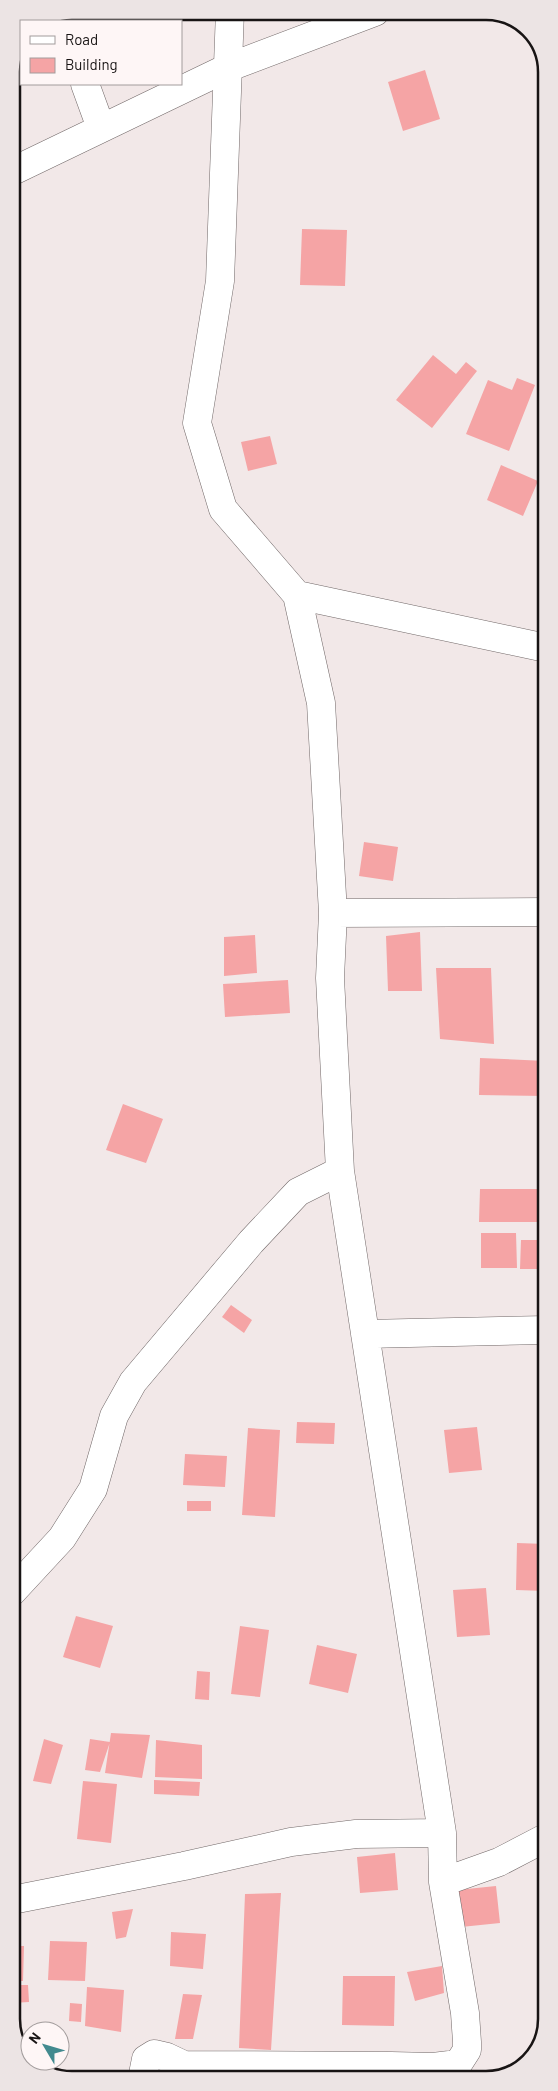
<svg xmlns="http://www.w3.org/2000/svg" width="558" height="2091" viewBox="0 0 558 2091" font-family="Barlow,sans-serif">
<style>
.building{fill:#f5a4a5}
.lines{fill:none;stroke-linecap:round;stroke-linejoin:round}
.minor-casing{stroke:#716868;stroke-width:29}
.minor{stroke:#fff;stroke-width:28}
.rim{fill:none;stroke:#181414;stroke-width:2.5}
</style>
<rect width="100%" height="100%" fill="#f2e8e8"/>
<path class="building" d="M72,11h37l-1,10h-37z
M425,70l15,49 -37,12 -15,-49z
M302,229l45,1 -2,56 -45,-1z
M433,355l23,19 10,-12 11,9 -45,57 -36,-28z
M517,378l18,7 -26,66 -43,-17 22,-54 24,10z
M270,436l7,28 -29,7 -7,-29z
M501,465l37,16 -15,35 -36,-16z
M364,842l34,5 -5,34 -34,-5z
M420,932l2,59h-34l-2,-55z
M255,935l2,38 -33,3v-39z
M436,968h55l3,76 -54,-5z
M288,980l2,33 -65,4 -2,-33z
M480,1058l66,3v35l-67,-1z
M123,1104l40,15 -17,44 -40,-13z
M480,1189h66v33h-67z
M481,1233h35l1,35h-36z
M521,1240h25v29h-26z
M231,1305l21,15 -8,13 -22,-16z
M297,1422l38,1 -1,21 -38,-1z
M477,1427l5,43 -33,3 -5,-43z
M248,1428l32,2 -5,87 -33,-2z
M185,1454l42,2 -2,31 -42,-2z
M187,1501h24v10h-24z
M517,1543l29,1v47l-30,-1z
M486,1588l4,47 -33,2 -4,-47z
M76,1616l37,10 -13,42 -37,-11z
M240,1626l29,4 -9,67 -29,-3z
M317,1645l40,9 -9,39 -39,-9z
M197,1671l13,1 -1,28 -14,-1z
M111,1733l39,2 -8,43 -37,-5z
M44,1739l19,6 -12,39 -18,-3z
M90,1739l20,3 -10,30 -15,-2z
M156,1740l46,5v34l-47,-2z
M12,1747l5,2 -4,16h-1z
M154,1780l46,2 -1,14 -45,-2z
M83,1781l34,3 -6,59 -34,-4z
M395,1853l3,37 -38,3 -3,-36z
M496,1886l4,37 -39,4 -4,-37z
M281,1893l-10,157 -32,-2 6,-154z
M133,1909l-7,28 -10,2 -4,-27z
M171,1932l35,2 -3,35 -33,-3z
M50,1941l37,1 -2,39 -37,-1z
M12,1946h12l-1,35h-11z
M442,1966l2,27 -29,8 -8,-29z
M343,1976h52l-1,50 -52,-1z
M12,1985h16l1,17 -17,1z
M87,1987l37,3 -3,42 -36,-6z
M183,1994l19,1 -9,44h-18z
M70,2003l12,1 -1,18 -12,-1z"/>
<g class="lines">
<g class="minor-casing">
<path id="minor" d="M230,11l-10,270 -23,142 26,86 74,86 24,108 12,210 -3,65 10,193 102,662 1,49 22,131 2,29v8l-9,14 -25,3 -42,-1v13
M60,16l2,5
M85,84l16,44
M11,172l216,-104 148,-56
M297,595l249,53
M333,913l213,-1
M365,1334l181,-4
M12,1592l50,-54 31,-49 21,-73 19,-34 118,-140 47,-50 42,-21
M443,1882l56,-20 48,-25
M12,1900l172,-34 107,-24 65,-8 86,-1
M142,2079l4,-20 8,-5 13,3 17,8 207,1"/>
</g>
<use href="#minor" class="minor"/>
</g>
<path d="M0 0H558V2091H0ZM72 20H486A52 52 0 0 1 538 72V2019A52 52 0 0 1 486 2071H72A52 52 0 0 1 20 2019V72A52 52 0 0 1 72 20Z" fill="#ece4e4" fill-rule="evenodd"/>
<path class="rim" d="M72 20H486A52 52 0 0 1 538 72V2019A52 52 0 0 1 486 2071H72A52 52 0 0 1 20 2019V72A52 52 0 0 1 72 20Z"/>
<rect x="20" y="20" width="162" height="65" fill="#fef6f6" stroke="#a29c9c"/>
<rect x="30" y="36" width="25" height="8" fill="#ffffff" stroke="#a29c9c"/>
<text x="65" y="45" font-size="15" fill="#181414">Road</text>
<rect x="30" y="58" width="25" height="15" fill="#f5a4a5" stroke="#a29c9c"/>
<text x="65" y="70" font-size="15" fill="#181414">Building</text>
<g transform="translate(45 2046) rotate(308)"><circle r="24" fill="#fef6f6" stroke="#a29c9c"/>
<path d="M0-4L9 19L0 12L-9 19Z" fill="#428a8f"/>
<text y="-8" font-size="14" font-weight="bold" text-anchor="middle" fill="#181414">N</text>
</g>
</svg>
